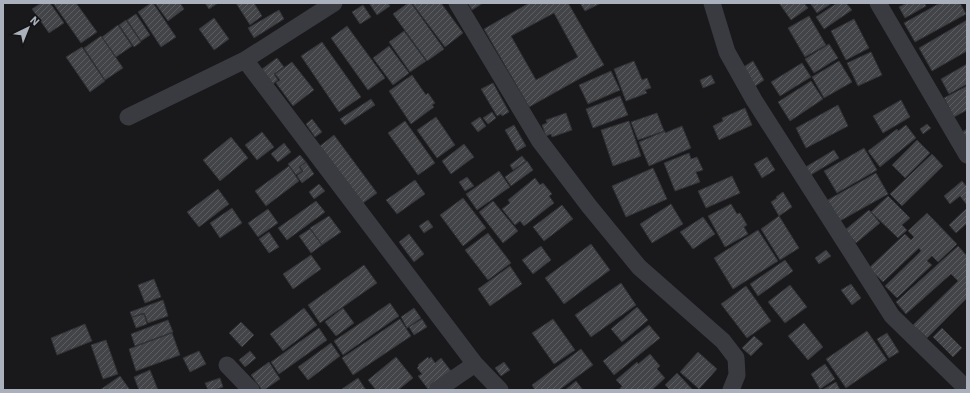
<svg xmlns="http://www.w3.org/2000/svg" width="970" height="393" viewBox="0 0 970 393" font-family="'IBM Plex Sans',sans-serif">
<style>
.building{fill:url(#building-hatch);stroke:#323337;fill-rule:evenodd}
.lines{fill:none;stroke-linecap:round;stroke-linejoin:round}
.minor{stroke:#393b41;stroke-width:17}
</style>
<defs>
<pattern id="building-hatch" width="6" height="6" patternUnits="userSpaceOnUse"><rect width="6" height="6" fill="#434448"/><path d="M-1 1l2-2M0 6l6-6M5 7l2-2" fill="none" stroke="#5b5d60"/></pattern>
</defs>
<rect width="100%" height="100%" fill="#19191b"/>
<path class="building" d="M41,3h9l14,20 -15,10 -17,-24z
M53,3h23l21,29 -16,11z
M151,3h2l23,34 -15,10 -23,-35z
M155,3h25l4,6 -16,12z
M205,3h13l-9,6z
M236,3h18l8,13 -12,9z
M369,3h19l2,3 -13,9z
M408,3h3l33,46 -17,12 -34,-47z
M412,3h29l22,30 -18,14z
M468,3h15l-11,7z
M529,3h39l36,62 -75,42 -45,-78zM554,13l24,44 -42,23 -25,-44z
M580,3h21l-16,8z
M779,3h25l4,5 -17,12z
M810,3h22l-15,10z
M837,3h9l6,7 -28,19 -8,-12z
M907,3h18l1,3 -21,12 -6,-11z
M940,3h20l6,11 -51,28 -11,-19z
M363,5l8,12 -11,7 -8,-12z
M279,10l5,9 -30,19 -6,-10z
M136,14l14,21 -9,6 -14,-21z
M809,16l17,29 -21,12 -17,-29z
M214,18l15,21 -15,11 -15,-21z
M854,19l15,29 -23,12 -15,-29z
M126,20l15,22 -7,5 -15,-22z
M967,20v31l-35,20 -13,-23z
M118,25l14,21 -16,11 -14,-20z
M347,26l38,52 -17,12 -37,-52z
M404,31l22,30 -16,11 -21,-30z
M101,36l22,32 -18,12 -21,-32z
M322,42l39,55 -22,15 -38,-56z
M829,44l9,14 -24,15 -9,-14z
M389,46l20,27 -16,12 -20,-27z
M82,47l23,34 -15,11 -24,-35z
M871,52l11,23 -24,11 -11,-23z
M277,58l7,9 -10,7 4,6 -5,4 -11,-15z
M634,61l8,19 5,-2 4,10 -6,2 2,3 -21,8 -12,-32z
M753,61l11,19 -10,7 -12,-19z
M839,61l13,21 -28,16 -12,-21z
M292,62l22,28 -21,16 -17,-23 4,-3 -5,-6z
M802,63l9,14 -31,19 -9,-14z
M967,64v20l-18,10 -8,-15z
M611,71l9,19 -32,14 -9,-19z
M412,75l14,20 2,-2 7,10 -3,2 2,2 -23,17 -22,-33z
M711,75l4,8 -12,5 -3,-8z
M811,81l12,18 -33,22 -12,-19z
M493,83l16,29 -7,4 -1,-2 -4,2 -16,-27z
M967,86v24l-13,7 -10,-19z
M620,96l8,19 -35,13 -7,-19z
M371,99l4,6 -30,20 -5,-6z
M901,100l9,17 -27,16 -10,-17z
M838,105l10,21 -42,22 -10,-20z
M745,108l7,17 -33,15 -6,-14 10,-5 -1,-3z
M492,112l4,6 -8,6 -5,-6z
M566,113l6,17 -20,7 -1,-3 -5,2 -4,-11 5,-2 -1,-3z
M657,113l7,18 -26,9 -7,-18z
M436,117l19,28 -18,13 -20,-28z
M480,117l6,9 -8,6 -7,-9z
M312,119l10,13 -7,5 -9,-13z
M405,121l30,42 -17,12 -30,-42z
M629,121l12,35 -28,10 -12,-36z
M927,124l4,4 -8,6 -3,-5z
M514,125l12,21 -9,5 -12,-21z
M906,125l10,13 -36,29 -12,-16 29,-22 1,2z
M682,126l9,22 -42,18 -10,-24 26,-11v2z
M967,129v18l-8,-13z
M262,132l12,15 -17,13 -12,-15z
M334,135l43,58 -14,10 -43,-57z
M231,137l17,21 -28,23 -17,-21z
M917,140l13,13 -25,25 -13,-13z
M284,143l7,9 -13,10 -7,-8z
M464,144l10,13 -23,17 -9,-13z
M864,148l13,22 -40,23 -13,-22z
M834,150l5,8 -30,18 -5,-8z
M689,153l2,6 6,-2 6,13 -7,2 4,10 -25,9 -11,-28z
M932,154l11,12 -41,40 -12,-12z
M300,155l6,7 -7,5 3,4 -6,4 -8,-11z
M522,156l4,5 -13,9 -3,-5z
M767,157l8,13 -13,8 -8,-14z
M527,161l6,9 -22,16 -6,-9z
M306,162l8,12 -12,9 -5,-7 6,-5 -3,-4z
M289,166l10,15 -33,25 -11,-15z
M653,168l14,31 -41,18 -14,-31z
M499,171l11,16 -33,23 -11,-16z
M876,173l12,21 -50,28 -12,-21z
M732,176l8,17 -34,15 -8,-17z
M467,177l7,9 -9,5 -6,-9z
M535,178l5,7 3,-2 9,11 -3,2 5,7 -30,23 -4,-5 -5,4 -13,-16 8,-6 -2,-3z
M415,180l10,14 -28,20 -11,-14z
M962,181l5,6v18l-7,-9 -10,8 -6,-8z
M319,184l6,7 -11,8 -5,-7z
M218,189l11,15 -30,23 -12,-15z
M783,192l9,15 -13,9 -8,-14 6,-4 -1,-1z
M888,196l22,22 -8,7 5,5 -9,8 -27,-26z
M463,198l23,30 -23,18 -23,-31z
M316,201l9,11 -38,28 -9,-12z
M493,201l25,30 -15,12 -24,-31z
M671,204l12,20 -31,19 -12,-19z
M731,204l6,10 3,-1 7,12 -3,2 4,7 -23,13 -17,-31z
M562,205l11,14 -29,22 -11,-14z
M232,208l10,15 -22,15 -10,-15z
M967,208v15l-11,10 -7,-8z
M268,209l10,14 -20,14 -10,-14z
M869,210l11,13 -24,20 -11,-13z
M927,213l30,31 -19,18 -6,-6 -5,5 5,4 -35,33 -12,-12 36,-35 -2,-3 -36,34 -14,-14 36,-34 6,6 3,-3 -6,-6z
M329,216l12,16 -19,13 -12,-17z
M779,216l20,32 -19,12 -19,-31z
M703,217l12,17 -22,15 -13,-17z
M428,220l5,7 -9,6 -5,-7z
M310,229l12,16 -11,8 -12,-17z
M758,230l20,31 -45,28 -19,-31z
M269,232l10,15 -10,6 -10,-14z
M488,233l23,30 -23,17 -23,-30z
M409,234l15,20 -10,8 -15,-20z
M591,244l19,26 -46,34 -19,-26z
M541,246l10,14 -18,14 -11,-14z
M958,246l9,10v42l-40,40 -14,-13 45,-44 -7,-7 -45,40 -10,-12z
M826,250l5,6 -12,8 -4,-6z
M311,255l10,14 -28,20 -10,-15z
M785,260l8,11 -35,25 -8,-12z
M364,265l13,18 -57,40 -12,-18z
M510,266l12,18 -32,22 -12,-17z
M154,279l7,18 -16,6 -7,-18z
M621,283l15,22 -45,32 -16,-22z
M851,284l10,14 -9,7 -11,-15z
M790,285l17,22 -22,16 -17,-21z
M746,286l25,35 -24,17 -26,-34z
M163,300l5,16 -20,7 -4,-10 -12,4 -2,-5z
M390,303l9,13 -56,39 -9,-14z
M637,307l11,13 -26,22 -11,-13z
M304,308l13,17 -34,26 -13,-17z
M343,308l11,15 -18,13 -11,-14z
M414,308l7,10 -14,10 -6,-11z
M144,314l3,10 -11,4 -4,-11z
M400,319l11,17 -58,39 -11,-17z
M422,319l5,8 -13,8 -5,-8z
M553,319l22,31 -21,14 -22,-31z
M168,320l5,12 -38,14 -4,-12z
M241,322l13,13 -12,12 -13,-14z
M804,323l19,24 -15,13 -20,-24z
M85,324l7,17 -35,14 -6,-17z
M649,325l11,13 -46,37 -11,-14z
M319,328l8,12 -48,34 -8,-12z
M942,328l20,20 -9,9 -20,-20z
M867,331l20,29 -41,28 -20,-29z
M172,333l8,22 -44,16 -7,-22z
M887,333l12,19 -10,6 -12,-19z
M754,336l9,8 -12,12 -9,-8z
M106,340l12,34 -15,5 -12,-34z
M331,343l9,13 -32,24 -10,-13z
M581,349l12,16 -34,25h-24l-3,-5z
M199,351l7,13 -16,8 -7,-14z
M250,351l6,7 -11,9 -6,-7z
M698,352l19,17 -18,20 -19,-17z
M650,354l10,12 -3,3 8,9 -13,12h-33l3,-4 -6,-6 21,-18 1,2z
M396,357l17,21 -15,12h-22l-8,-10z
M428,357l1,2 2,-2 4,6 6,-5 10,13 -23,18 -10,-13 4,-2 -5,-6 2,-2 -1,-1z
M269,362l11,17 -16,11h-2l-11,-15z
M504,362l6,8 -9,6 -6,-8z
M825,364l10,15 -15,10 -9,-15z
M150,370l8,20h-19l-5,-13z
M677,373l16,17h-23l-5,-5z
M120,376l10,14h-30z
M220,378l3,9 -9,3h-6l-3,-7z
M358,378l8,12h-24v-1z
M576,381l7,9h-18z
M836,382l4,8h-18z"/>
<g class="lines">
<path class="minor" d="M457,3l82,137 50,66 50,61 84,74 13,17 1,17 -6,15
M712,3l15,49 27,48 138,216 75,73
M878,3l89,152
M245,60l230,304 25,26
M128,117l117,-57 89,-57
M227,365l24,25
M437,390l38,-26"/>
</g>
<rect width="970" height="393" fill="none" stroke="#aab1bc" stroke-width="8"/>
<g transform="translate(28 28) rotate(43)" stroke="#141416" stroke-width="3" paint-order="stroke">
<path d="M0-3L7 15L0 10L-7 15Z" fill="#aab1bc"/>
<text y="-6" font-size="11" font-weight="bold" text-anchor="middle" fill="#aab1bc">N</text>
</g>
</svg>
